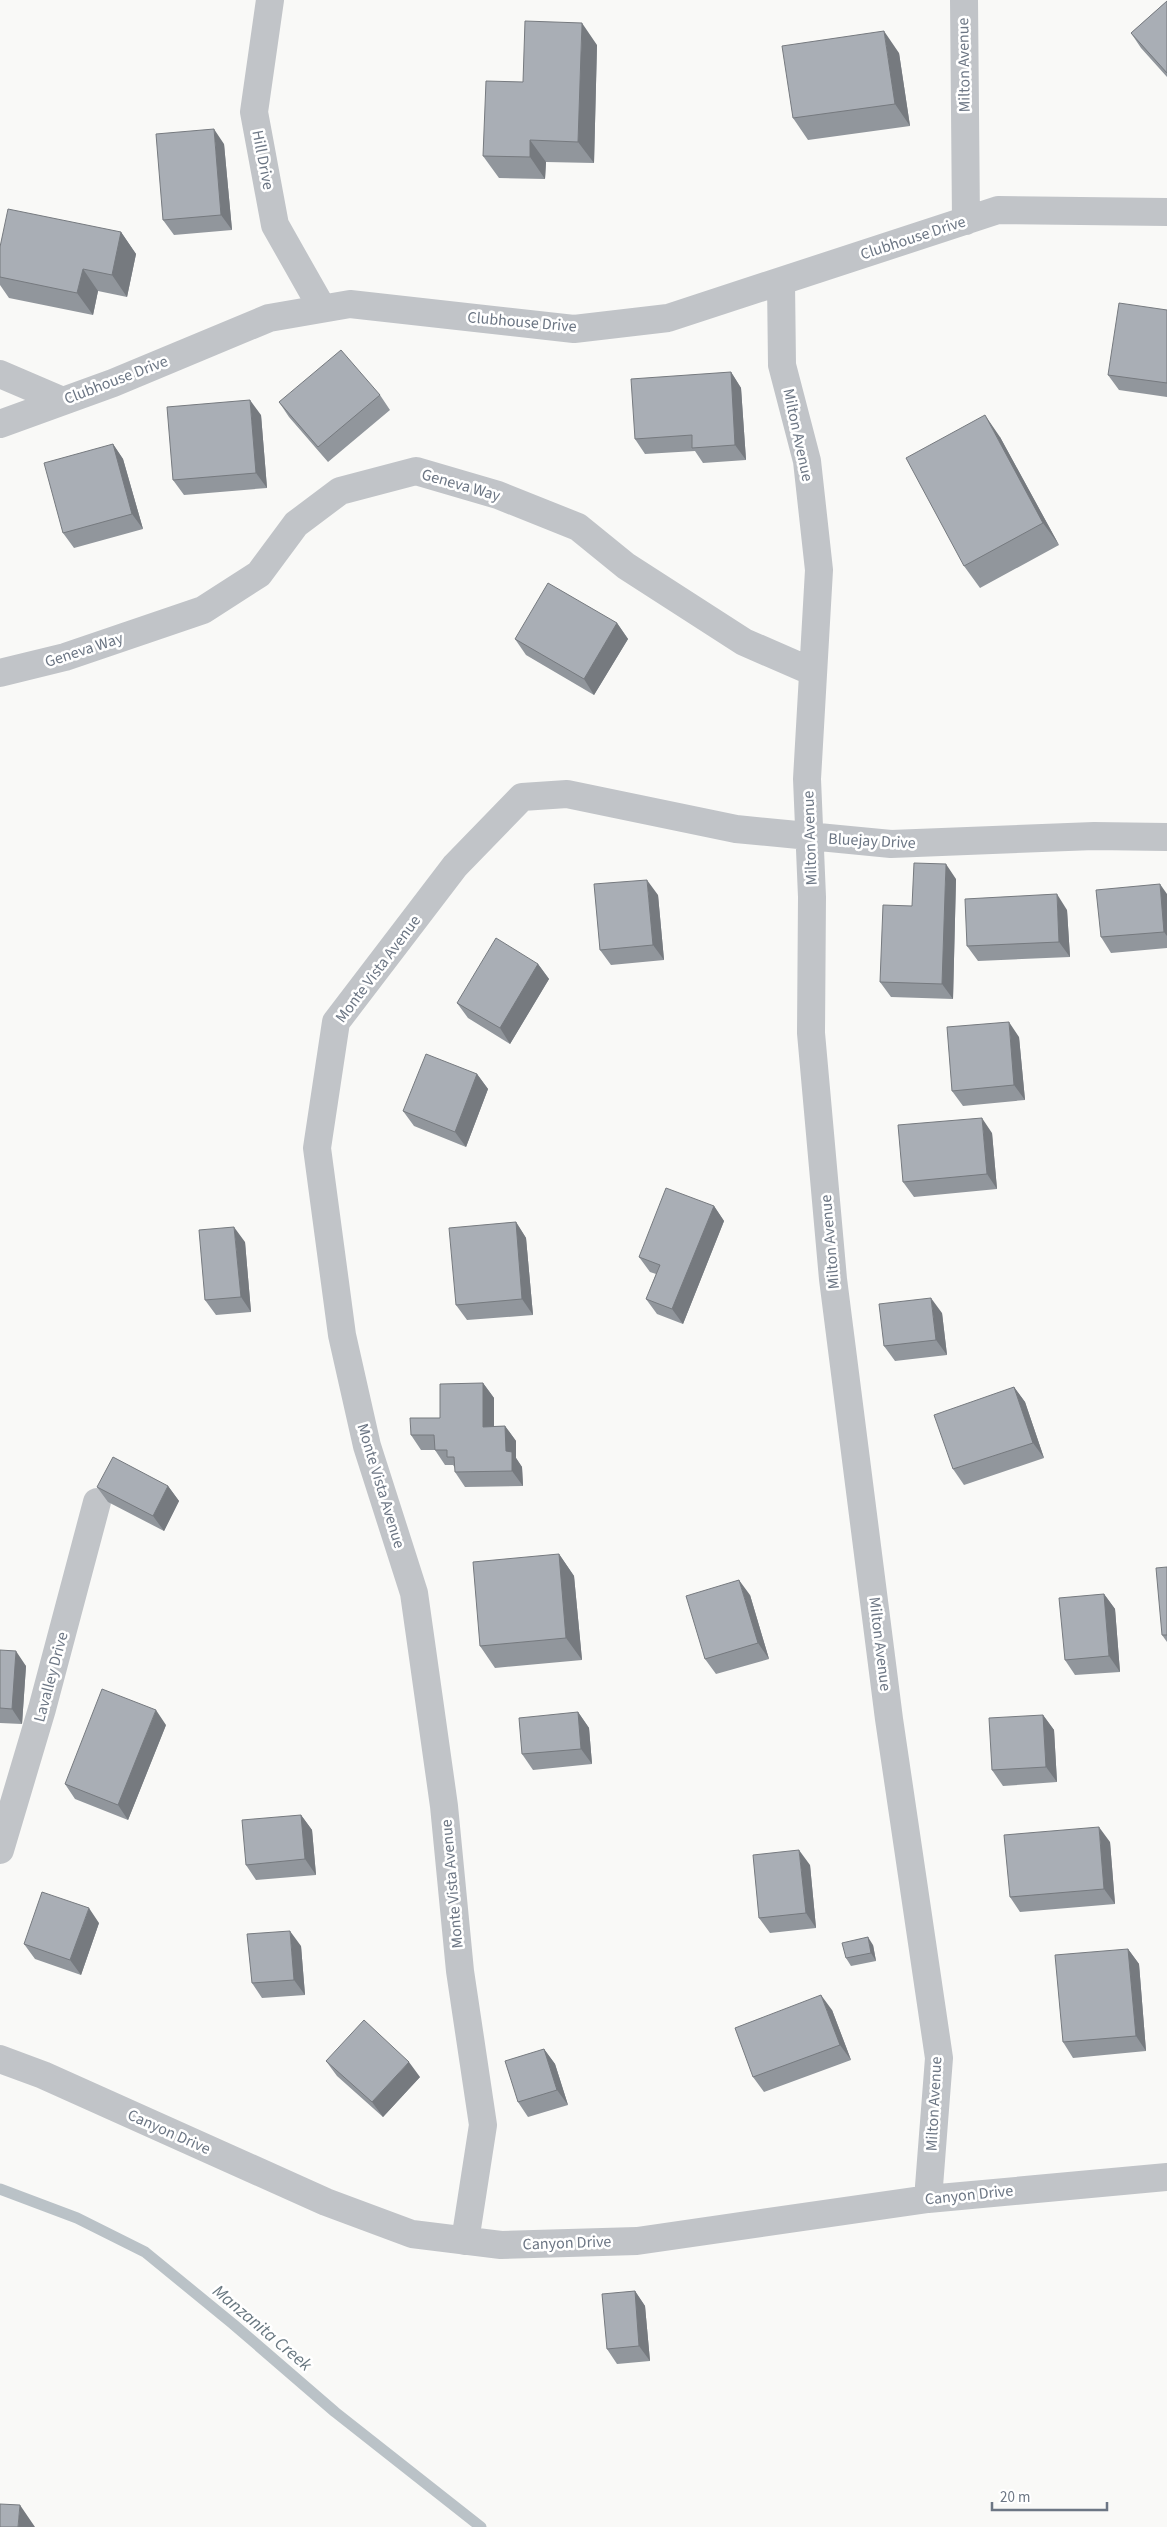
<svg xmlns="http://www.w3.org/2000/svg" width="1167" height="2527" viewBox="0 0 1167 2527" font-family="'Source Sans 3',sans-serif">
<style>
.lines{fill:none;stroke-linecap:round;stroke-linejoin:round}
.stream{stroke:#bac2c7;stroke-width:11}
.street{stroke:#c1c4c8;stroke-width:28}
.wall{fill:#91969c}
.shaded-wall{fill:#767a7f}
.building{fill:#a9aeb5;stroke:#767a7f}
.labels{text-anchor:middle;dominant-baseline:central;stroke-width:5;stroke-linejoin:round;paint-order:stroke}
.street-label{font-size:16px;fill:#6c7684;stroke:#fff}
.water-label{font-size:18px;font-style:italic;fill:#67767f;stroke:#fff}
</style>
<rect width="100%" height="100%" fill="#f9f9f7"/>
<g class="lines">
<path class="stream" d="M0,2189l77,29 68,34 88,72 102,88 146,115"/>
<path class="street" d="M270,0l-16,112 21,113 47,83
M964,0l2,221
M781,282l1,83 25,96 12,109 -12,209 5,118 -1,136 22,246 56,440 50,339 -11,141
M0,374l63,27
M0,424l113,-41 156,-65 81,-14 224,25 94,-11 330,-108 169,2
M0,673l65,-16 138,-47 56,-36 37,-50 44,-33 76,-20 82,24 80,32 48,39 118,76 69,30
M0,1850l42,-141 55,-207
M0,2059l43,16 283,127 86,32 89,11 136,-4 291,-42 239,-22
M465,2241l18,-116 -23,-154 -16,-165 -30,-213 -47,-147 -25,-111 -25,-187 19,-126 119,-156 67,-69 45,-3 169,35 155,15 203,-8 73,1"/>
</g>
<path class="wall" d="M1167,1v76l-26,-29 -10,-15z
M597,45l-3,118 -48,-1 -1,17 -46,-1 -16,-22 40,-74z
M899,53l11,73 -102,14 -15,-22z
M224,144l8,86 -58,5 -11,-15z
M121,232l15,22 -9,43 -29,-6 -5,24 -84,-17 -9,-13v-38z
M1167,310v87l-48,-7 -11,-15z
M731,372l10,16 5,72 -43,3 -8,-12 -50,3 -10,-15z
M380,395l10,15 -62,52 -39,-45 -10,-15z
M261,415l6,73 -83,7 -11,-15z
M1000,437l59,108 -79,43 -16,-22z
M113,444l10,15 20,70 -69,19 -11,-15z
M617,623l11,16 -34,56 -68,-40 -11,-16z
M956,879l-3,120 -62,-2 -11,-15 32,-76z
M1167,894v54l-56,5 -10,-16z
M658,895l6,65 -53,5 -11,-15z
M1067,910l3,47 -92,4 -11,-15z
M538,964l11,15 -39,65 -42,-26 -11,-15z
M1019,1037l6,63 -62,6 -11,-15z
M477,1074l11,15 -22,58 -52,-21 -11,-15z
M992,1133l5,56 -83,8 -11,-15z
M714,1206l10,15 -41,103 -26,-10 -11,-15 10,-25 -6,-2 -11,-15z
M516,1222l10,16 7,77 -66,5 -11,-15z
M245,1242l6,70 -35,3 -11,-15z
M942,1313l5,42 -52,6 -11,-15z
M483,1383l11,15v28h11l11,15v17l6,9 1,19 -58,1 -10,-15v-4l-2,-3h-8l-10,-15h-14l-10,-15 29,-17z
M1014,1387l11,15 19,56 -80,27 -11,-16z
M168,1486l11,15 -15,30 -56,-29 -11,-15z
M559,1554l15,22 8,84 -87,8 -15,-22z
M1167,1567v75l-5,-7z
M1104,1594l11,15 5,63 -45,3 -10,-15z
M750,1595l19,64 -53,15 -11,-15z
M0,1650l26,16 -4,58 -22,-1z
M578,1712l11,16 3,36 -59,6 -11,-16z
M1043,1715l11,15 3,52 -54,4 -11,-16z
M166,1725l-38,95 -53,-21 -10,-15z
M301,1815l11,15 4,45 -60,5 -10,-15z
M1110,1842l5,62 -95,8 -10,-15z
M810,1865l6,63 -46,5 -11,-15z
M99,1923l-18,52 -46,-16 -11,-15z
M873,1945l3,16 -25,5 -5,-8z
M301,1946l4,49 -43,3 -10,-15z
M1128,1949l11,15 7,87 -73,7 -10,-16z
M832,2010l19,50 -87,32 -11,-15z
M544,2049l11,15 13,41 -40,12 -10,-15z
M326,2061l94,16 -37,40 -46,-41z
M635,2291l10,15 5,55 -33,3 -10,-15z"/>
<path class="shaded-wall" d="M582,23l15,22 -3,118 -16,-21z
M884,31l15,22 11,73 -15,-22z
M214,129l10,15 8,86 -11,-15z
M530,140l16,22 -1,17 -15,-22z
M121,232l15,22 -9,43 -15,-22z
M83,269l15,22 -5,24 -16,-22z
M731,372l10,16 5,72 -11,-15z
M250,400l11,15 6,73 -11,-15z
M985,415l15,22 59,108 -16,-22z
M113,444l10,15 20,70 -11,-15z
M617,623l11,16 -34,56 -10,-16z
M946,864l10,15 -3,120 -11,-15z
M647,880l11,15 6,65 -11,-15z
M1160,884l7,10v42l-3,-4z
M1057,894l10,16 3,47 -11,-15z
M538,964l11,15 -39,65 -10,-16z
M1009,1022l10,15 6,63 -11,-15z
M477,1074l11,15 -22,58 -11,-15z
M982,1118l10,15 5,56 -10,-15z
M714,1206l10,15 -41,103 -11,-15z
M516,1222l10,16 7,77 -11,-16z
M234,1227l11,15 6,70 -10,-15z
M931,1298l11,15 5,42 -11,-15z
M483,1383l11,15v44l-11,-15z
M1014,1387l11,15 19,56 -11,-15z
M505,1426l11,15v17l6,9 1,19 -11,-15 -6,-20z
M168,1486l11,15 -15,30 -11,-15z
M559,1554l15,22 8,84 -16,-22z
M739,1580l11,15 19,64 -11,-16z
M1104,1594l11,15 5,63 -11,-16z
M16,1651l10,15 -4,58 -10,-15z
M156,1710l10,15 -38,95 -10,-15z
M578,1712l11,16 3,36 -11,-15z
M1043,1715l11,15 3,52 -11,-15z
M301,1815l11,15 4,45 -11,-16z
M1099,1827l11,15 5,62 -11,-15z
M799,1850l11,15 6,63 -10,-15z
M89,1908l10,15 -18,52 -11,-15z
M290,1931l11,15 4,49 -11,-15z
M868,1937l5,8 3,16 -5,-8z
M1128,1949l11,15 7,87 -10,-15z
M821,1995l11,15 19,50 -11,-15z
M544,2049l11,15 13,41 -11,-15z
M409,2062l11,15 -37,40 -11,-15z
M635,2291l10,15 5,55 -11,-15z
M20,2505l15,22h-17z"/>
<path class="building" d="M1167,1v72l-36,-40z
M525,21l57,2 -4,119 -48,-2v17l-47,-1 3,-75 37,1z
M884,31l11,73 -102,14 -11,-72z
M214,129l7,86 -58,5 -7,-86z
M8,209l113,23 -9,43 -29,-6 -6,24 -77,-16v-30z
M1119,303l48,7v73l-59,-8z
M341,350l39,45 -62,52 -39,-45z
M731,372l4,73 -43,3v-13l-57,4 -4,-60z
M250,400l6,73 -83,7 -6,-73z
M985,415l58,108 -79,43 -58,-108z
M113,444l19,70 -69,19 -19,-70z
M548,583l69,40 -33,56 -69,-40z
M914,863l32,1 -4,120 -62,-2 3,-77 29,1z
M647,880l6,65 -53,5 -6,-66z
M1160,884l4,48 -63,5 -5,-47z
M1057,894l2,48 -92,4 -2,-47z
M496,938l42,26 -38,64 -43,-25z
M1009,1022l5,63 -62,6 -5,-64z
M426,1054l51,20 -22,58 -52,-21z
M982,1118l5,56 -84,8 -5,-57z
M666,1188l48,18 -42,103 -26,-10 14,-34 -21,-8z
M516,1222l6,77 -66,6 -7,-77z
M234,1227l7,70 -36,3 -6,-70z
M931,1298l5,42 -52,6 -5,-42z
M483,1383v44l22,-1 1,25 6,1v19l-57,1 -1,-15h-7v-7h-12l-1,-15h-23l-1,-17h30v-34z
M1014,1387l19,56 -80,26 -19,-54z
M113,1457l55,29 -15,30 -56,-29z
M559,1554l7,84 -86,8 -7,-84z
M1167,1567v68h-5l-6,-67z
M739,1580l19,63 -53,16 -19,-63z
M1104,1594l5,62 -44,4 -6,-62z
M0,1650l16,1 -4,58 -12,-1z
M102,1689l54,21 -38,95 -53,-21z
M578,1712l3,37 -59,5 -3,-36z
M1043,1715l3,52 -54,3 -3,-52z
M301,1815l4,44 -59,6 -4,-45z
M1099,1827l5,62 -94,8 -6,-62z
M799,1850l7,63 -47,5 -6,-63z
M42,1892l47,16 -19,52 -46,-16z
M290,1931l4,49 -42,3 -5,-49z
M868,1937l3,16 -25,5 -4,-15z
M1128,1949l8,87 -73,6 -8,-87z
M821,1995l19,50 -87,32 -18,-49z
M364,2020l45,42 -37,40 -46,-41z
M544,2049l13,41 -39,12 -13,-41z
M635,2291l4,55 -32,3 -5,-55z
M0,2504l20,1 -2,22h-18z"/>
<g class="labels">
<g class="street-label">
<text transform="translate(964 65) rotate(-91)">Milton Avenue</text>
<text transform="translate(263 160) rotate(79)">Hill Drive</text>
<text transform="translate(913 238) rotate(-18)">Clubhouse Drive</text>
<text transform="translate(522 322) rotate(5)">Clubhouse Drive</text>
<text transform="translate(116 380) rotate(-21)">Clubhouse Drive</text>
<text transform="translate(798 435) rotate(78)">Milton Avenue</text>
<text transform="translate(461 485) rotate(16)">Geneva Way</text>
<text transform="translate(84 650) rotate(-18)">Geneva Way</text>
<text transform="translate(810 838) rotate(-92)">Milton Avenue</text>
<text transform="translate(872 841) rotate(3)">Bluejay Drive</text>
<text transform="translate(378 969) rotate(-53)">Monte Vista Avenue</text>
<text transform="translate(830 1242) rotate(-95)">Milton Avenue</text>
<text transform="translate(381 1486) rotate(73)">Monte Vista Avenue</text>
<text transform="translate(880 1644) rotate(83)">Milton Avenue</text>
<text transform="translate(51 1677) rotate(-75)">Lavalley Drive</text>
<text transform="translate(452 1884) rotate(-95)">Monte Vista Avenue</text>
<text transform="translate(934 2104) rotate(-87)">Milton Avenue</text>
<text transform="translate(169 2132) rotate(24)">Canyon Drive</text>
<text transform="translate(969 2195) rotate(-6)">Canyon Drive</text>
<text transform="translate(567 2243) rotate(-2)">Canyon Drive</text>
</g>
<g class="water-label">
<text transform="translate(262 2328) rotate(40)">Manzanita Creek</text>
</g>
</g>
<path d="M992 2502v8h115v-8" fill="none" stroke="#6c7684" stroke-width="2.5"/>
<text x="1000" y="2502" font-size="15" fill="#6c7684" stroke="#ffffff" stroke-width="4" paint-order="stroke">20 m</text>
</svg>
